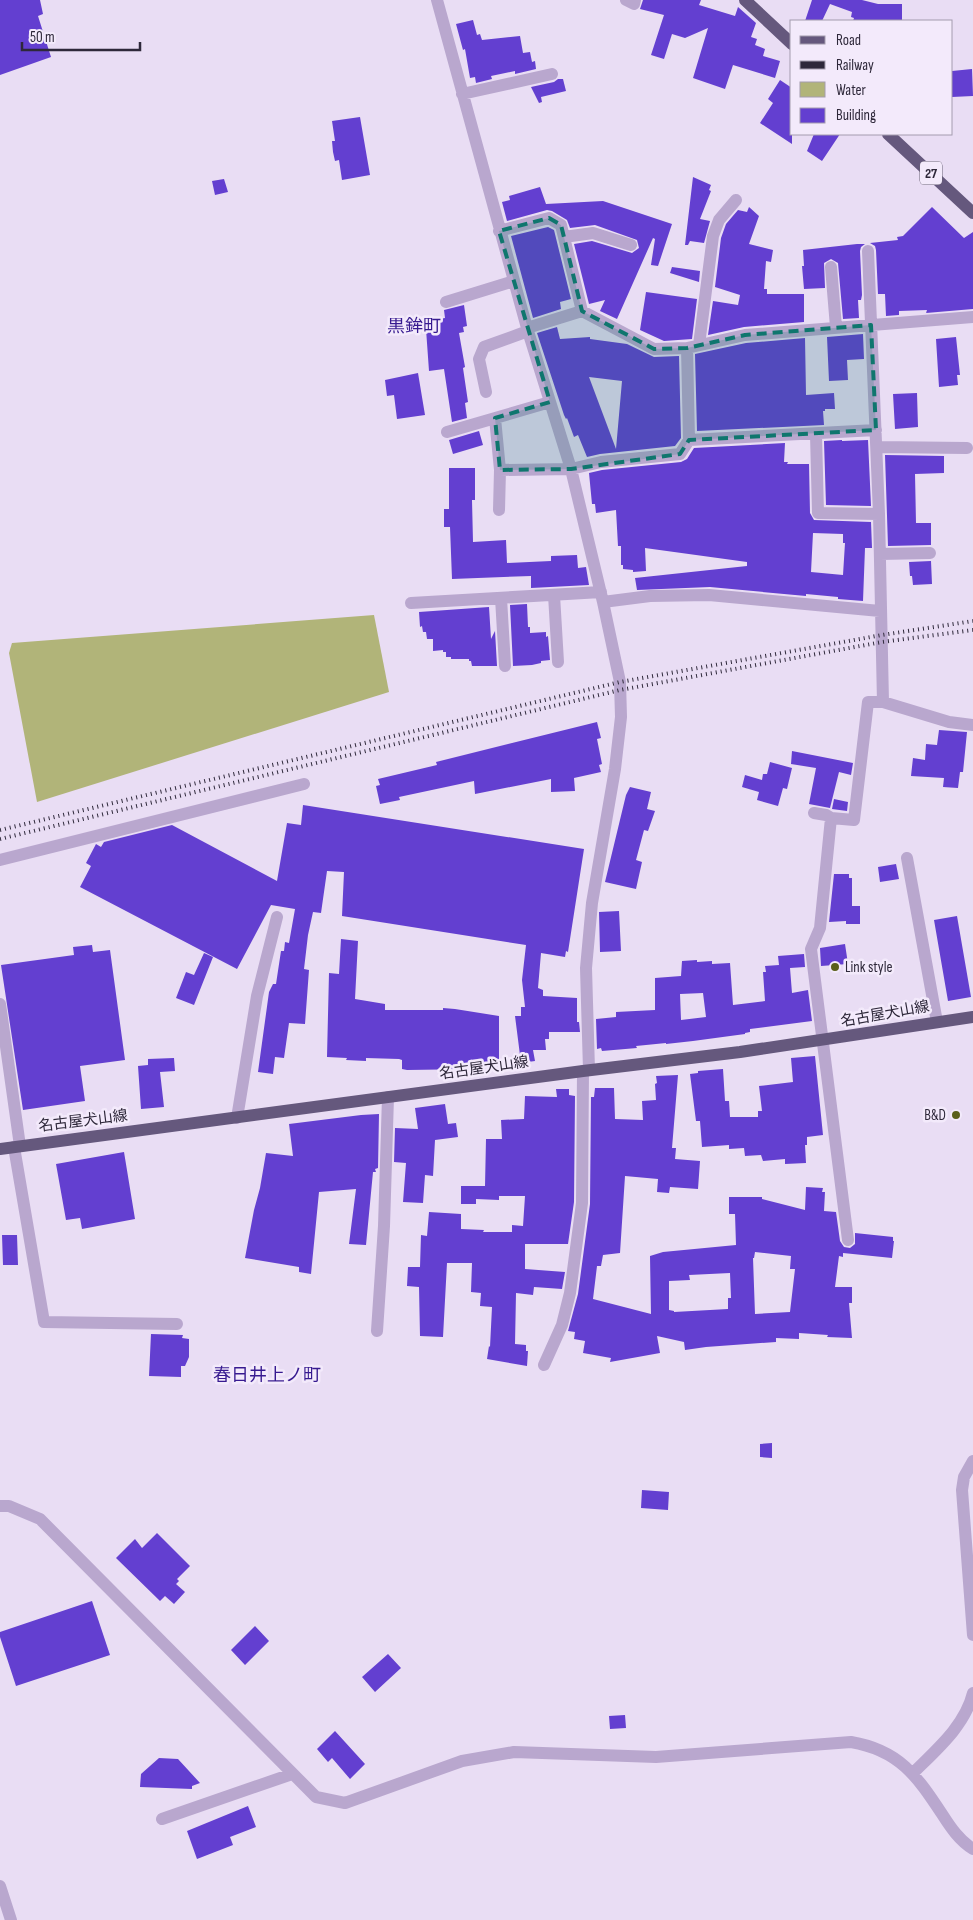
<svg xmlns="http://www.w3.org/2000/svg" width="973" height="1920" viewBox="0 0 973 1920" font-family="'Sofia Sans Condensed','Noto Sans JP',sans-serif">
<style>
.water{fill:#b1b479}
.building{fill:#633fd0;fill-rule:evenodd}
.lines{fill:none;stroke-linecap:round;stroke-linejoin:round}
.minor{stroke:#b9a7ce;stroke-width:12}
.major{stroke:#65587d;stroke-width:12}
.rail{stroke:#2e283a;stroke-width:4;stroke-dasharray:1 4;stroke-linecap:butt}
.marked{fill:#0f766e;fill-opacity:0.2;stroke:#0f766e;stroke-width:4;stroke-dasharray:10 6;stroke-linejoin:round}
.poi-dot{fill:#5a5f1a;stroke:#f3eafb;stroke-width:2}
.labels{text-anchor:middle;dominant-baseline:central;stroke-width:5;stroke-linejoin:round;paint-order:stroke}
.shield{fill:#f3eafb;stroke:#696274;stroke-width:1}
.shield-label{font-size:14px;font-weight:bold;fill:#2e283a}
.poi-label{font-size:15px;fill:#2e283a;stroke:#f3eafb;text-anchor:start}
.street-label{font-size:15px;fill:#2e283a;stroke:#f3eafb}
.quarter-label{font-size:18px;fill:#371a90;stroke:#f3eafb}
</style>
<rect width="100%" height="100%" fill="#e9ddf4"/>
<path class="water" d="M374,615l15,77 -352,110 -28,-149 3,-10z"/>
<path class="building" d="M0,0h40l3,14 -5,2 13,41 -51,18z
M643,0h58l-2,5 36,11 3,-9 18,16 -5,14 6,2 -2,6 10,4 -2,7 17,5 -5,17 -42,-13 -8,24 -32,-11 15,-50 -23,10 -13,-4 -8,25 -13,-4 13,-40 -24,-6z
M812,0h50l16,4h24v17h-49l1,-3 -3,-1 1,-5 -22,-8 -8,17h-17z
M473,20l4,15 3,-1 2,6 38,-4 3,17 7,-1 2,10 3,-1 1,8 -21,5v-3l-24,5 1,3 -16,4 -1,-6 -5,1 -5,-29 -2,1 -7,-26z
M972,69l1,27 -21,1v-26z
M558,79h5l3,12 -25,6 1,5 -3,1 -8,-16 23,-5z
M780,80l12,8v56l-32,-21 13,-20 -5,-4z
M360,117l10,58 -28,5 -3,-20 -4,1 -2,-9 -1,-11h3l-3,-20z
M814,134h26l-18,27 -15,-10z
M693,177l18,8 -2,5 2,1 -11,28 10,2 -6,22 -14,-2 -2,4h-3z
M224,179l4,13 -13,3 -3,-14z
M540,187l6,17 57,-3 69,23 -14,42 -7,-1 4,-26 -2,-1 -36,81 -17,-8 5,-11 -16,4 -15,-60 18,-3 40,12 7,-5 -2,-8 -42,-15 -25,3 -3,-8 -15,-9 -5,-1 -40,11 -5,-19 8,-2 -1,-4z
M749,207l10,9 -10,28 24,6 -2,12 -5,-1 -2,28h3v5h37v28l-60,5 -36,8 5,-34 25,4 2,-10 -25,-8 6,-49 5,-14 12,-14 9,2z
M932,207l32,31 9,-6v77l-47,4 1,-3 -28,1v4l-13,1 -1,-22h-7l-2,-44 -1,-4 -5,-3 28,-3 -1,-3 6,-1z
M548,227l6,3 17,69 -11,3 1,7 -28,9 -22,-82z
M857,244h8l-4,3 -1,4 2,44 -1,5h-3l1,18 -16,1 -5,-56 -7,-4 -7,4 1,25 -21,1 -2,-23h2l-1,-16z
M672,267l28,4 -1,11 -29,-9z
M646,292l51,7 -5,40 -28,2 -24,-11z
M464,305l3,21 -4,1 1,5 -5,1 6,34 -2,1 5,34 -3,1 2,15 -15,4 -8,-53 -15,2 -3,-42 14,-3 -1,-7 6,-1 -1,-8z
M557,327l3,12 30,-2v2l37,5 27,13 25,-1 2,82 -6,8 -75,8 -13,3 -9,-22 -4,2 -7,-19 -1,1 -2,-4 -27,-82zM589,377l33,4 -6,68z
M863,334l1,25 -17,1 1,20 -19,1 -2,-44z
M956,337l4,38h-3l1,10 -19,2 -3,-48z
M805,338l1,57 28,-2 1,16h-10v2h-2l1,14 -127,6 -2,-77 51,-11z
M418,373l7,42 -28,4 -3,-24 -7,1 -2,-16z
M917,393l1,34 -23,2 -2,-35z
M479,431l4,14 -30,9 -4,-14z
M842,440v1l26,-1 3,66 -45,-1 -2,-64z
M785,443l-1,19h4l-1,2h22l1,49 4,7 57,2 1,26h-7l-2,53 -25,-2v-2l-32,-3v2l-96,-9 -73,3 -2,-12 112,-12v-4l-102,-14 1,23 -13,1v-2l-10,-1v-4h-2v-19h-3l-2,-36 -20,3 -1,-9h-3l-3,-31 13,-3 79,-8 6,-3 7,-11zM813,533l30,1v9h2l-2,32 -32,-3z
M885,455l59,1v17l-29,1 1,49h15v22l-43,1z
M449,468h26v32h-3l1,42 33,-2 1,23 44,-2v-5l26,-1 1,13 8,-1 3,18 -58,3v-12l-79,3 -2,-52h-6v-18h5z
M931,561l1,23 -19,1 -1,-9h-2l-1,-14z
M527,604l1,23h2v6l16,-1v5l2,-1 2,24 -9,1v2l-9,2 -19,1 -3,-61z
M489,607l2,32 4,-8 2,35h-25l-1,-5h-2v-2h-18v-2h-5v-5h-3v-2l-10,1v-12h-6l-1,-7h-3l-1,-6 -2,1 -1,-15z
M597,722l4,16 -4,1 5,25 -3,1 2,7 -27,6 1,13 -24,1v-13l-76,15 -1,-13 -75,16 1,3 -20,4 -4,-18 4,-1 -2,-6 59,-14 -1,-3z
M939,730l28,2 -4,40h-3l-2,16 -15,-1 1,-9 -33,-2 2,-18 12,2 1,-16 11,1z
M792,751l61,12 -2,12 -12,-3 -9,36 -21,-4 7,-36 -25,-4z
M770,762l22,6 -5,21 -4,-1 -5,18 -21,-6 2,-8 -17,-5 3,-12 17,5 1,-6h4z
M630,787l21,5 -4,17 8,2 -7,20 -4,-1 -8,30 6,2 -6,27 -31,-7 21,-87z
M834,799l14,3 -1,9 -15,-2z
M303,805l281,44 -16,103 -2,-1 -1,6 -24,-4 -3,35 5,2v6l34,2v24h2l1,10h-31v7h-4l1,11h-13l2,11 -14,2 -6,-47h6v-9h4l-3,-27 4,-35 -184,-29 2,-44 -17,-1 -6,42 -8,-1 -5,23 -4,34 5,1 -4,54 -16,-1 -5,35 -9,-1 -2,17 -15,-2 11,-80 4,-8h3l5,-33h3l1,-9 4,1 6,-34 -24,-4 -34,64 -157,-82 11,-21 -5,-3 10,-19 5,3 3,-5 68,-17 105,56 10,-58 14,2z
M896,864l3,15 -19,3 -2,-15z
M834,874h15v4h3v28h8v18h-14v-3l-17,1z
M619,911l2,40 -21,1 -1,-40z
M957,916l14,81 -23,4 -14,-81z
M341,939l17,2 -3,58 30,5v6h58v-2l12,1 44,7v48h-4v3l-20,-1v3l-68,1 -5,-1v-9l-3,-1 -33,-1v3l-20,-1 1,-2 -20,-1 2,-84 10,1z
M845,944l3,20 -27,2 -1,-18z
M92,945l1,7 17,-2 15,110 -45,6 5,35 -62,9 -22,-145 73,-10 -1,-8z
M204,953l9,4 -19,48 -18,-7 10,-26 8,3z
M804,954l1,13 -15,1 2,25 16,-3 4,31 -62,8v3l-5,1v1l-52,7 -27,3v-1l-30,3 1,2 -35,3 -1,-3 -4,1 -1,-30 20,-2v-5l39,-2v-32l26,-2 1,-15 15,-1v2l15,-1v3l18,-1 3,42 32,-4 -2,-29h3l-1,-6 14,-1 -1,-9zM703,993l3,24 -25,3 -1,-26z
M815,1056l8,79 -16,2v8h-2l1,18 -21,1v-5l-22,2 -2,-6 -16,1 -1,-8 -15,1v-4l-27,2 -2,-26h-4l-6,-47 8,-1v-2l25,-2 2,32h4l1,16h28v-6h4l-3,-25 34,-4 -2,-24z
M174,1058l1,13 -15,1 4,35 -23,2 -3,-43 10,-1v-6z
M678,1075l-6,73h4l-1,11 25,2 -2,28 -28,-2 -1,6 -12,-1 1,-13 -33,-3 -5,77 -17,2 -2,11h-4l-4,33 58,15 -1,-58 13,-4 73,-7 -1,-31h-6v-17h33v2l43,11 1,-23 17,1 -1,4h3l-1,19 12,1 4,29 4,6 6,1 5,-4v-11l38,4v4h1l-2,17 -49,-5v4l-4,-1 -4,31h17v16h-3l3,35 -25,-1 1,-2 -29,-2v6l-23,-1v4l-70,5 -21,3 -1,-8 -27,-6 3,17 -50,9 1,-4 -28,-5 2,-12 -11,-2 1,-7 -7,-1 10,-37 12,-90 1,-107h3l1,-9h19l1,31 28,1 -1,-19 14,-1 -1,-16 2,-1 -1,-7zM755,1252l36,4 -1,13h5l-5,43 -35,2 -2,-56h1zM730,1273l1,25h-3v11l-54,3v-1l-5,-1v-29l21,-1 -1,-5z
M556,1089h13v6l6,1 -1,106 -6,42h-43v25l40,3 -3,17 -28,-2 -1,8 -17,-2 -1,51 11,1v6h2l-1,15 -40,-7 2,-13 1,1 2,-40 -12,-1 1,-13 -10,-1 1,-29h-25l-4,74 -23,-1 -1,-49 -12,-1 1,-19h12l1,-32 6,1 2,-24 32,2v15l23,1 -1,2h29v-7l11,1 2,-30h-26v4l-23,-1v5h-15v-18h24l1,-47h16l-1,-19 23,-1 1,-23 32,1z
M445,1104l3,20 8,-1 2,14 -23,3 -2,36 -8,-1 -2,28 -20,-1 3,-39 -12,-1 1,-34 23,1 -3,-21z
M379,1114l-1,54 -3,1 1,3h-3l-7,73 -17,-1 7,-55 -37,3 -8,82 -12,-2v-5l-54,-9 9,-48 6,-22 6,-35 27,3 -4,-32 72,-9z
M124,1152l11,67 -53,10 -2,-11 -14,2 -10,-56z
M2,1235h15l1,30h-15z
M151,1334l32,1 -1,3 7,1v18l-4,9h-4v11l-32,-1z
M772,1443v15l-12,-1v-13z
M642,1490l27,2 -1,18 -27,-2z
M157,1533l33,33 -13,13 2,2 -3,3 9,8 -11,12 -9,-8 -5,5 -44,-43 19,-19 7,9z
M92,1601l18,54 -94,31 -16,-49v-5z
M255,1626l14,15 -24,24 -14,-15z
M388,1654l13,14 -26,24 -13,-15z
M625,1715l1,13 -16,1 -1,-13z
M335,1731l30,33 -15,15 -18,-21 -4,4 -11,-13z
M159,1758l19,1 22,24 -8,3v3l-52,-2 1,-13z
M248,1806l8,21 -26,10 3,8 -36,14 -10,-28z"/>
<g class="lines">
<path class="minor" d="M437,0l90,328 44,141 32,133 17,80 1,35 -6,52 -23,134 -6,65 3,102
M626,0l8,4 1,-4
M462,94l90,-20
M499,231l50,-13 12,7 21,86
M564,237l29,-4 38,12
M868,251l11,263 4,188
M831,267l5,60
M446,302l68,-21
M527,328l55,-17 72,38 33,-1 58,-13 228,-18
M699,345l14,-109 6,-16 17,-20
M687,348l2,92
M486,392l-7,-33 5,-12 44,-16
M495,418l5,52 -1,40
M447,432l103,-30
M816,434l2,79 61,1
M877,447l90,1
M500,470l71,-1 30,-7 79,-8 9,-14 187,-10
M880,554l50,-1
M554,595l4,67
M501,598l4,68
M603,602l47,-6 59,-1 171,16
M411,603l190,-11
M814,813l12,2 5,3
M907,858l30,164
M0,860l304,-76
M0,1004l20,142
M237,1118l20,-122 20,-79
M14,1147l30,175 133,2
M848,1240l-37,-291 9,-21 11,-110 23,2 14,-118h15l66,20 24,3
M377,1331l7,-105 4,-129
M544,1365l18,-40 8,-32 12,-90 1,-132
M973,1461l-9,16 -2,13 11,145
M0,1506h9l31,13 276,278 29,6 117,-42 52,-9 142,5 195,-15c48,8 66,34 91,72 9,14 17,26 31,35
M913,1773c23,-23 52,-47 60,-80
M162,1819l130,-45
M0,1886l11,34"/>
<path class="major" d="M745,0l47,44
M888,134l85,79
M0,1149l583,-78 157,-19 233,-35"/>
<path class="rail" d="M0,830l620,-148 262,-47 91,-14
M0,839l620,-149 262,-48 91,-12"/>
</g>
<path class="marked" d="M549,218l12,7 21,86 72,38 33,-1 58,-13 126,-10 5,105 -187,10 -9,14 -109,15 -71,1 -5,-52 55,-16 -51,-171z"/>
<g class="poi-dot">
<circle cx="835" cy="967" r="5"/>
<circle cx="956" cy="1115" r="5"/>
</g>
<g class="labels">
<rect class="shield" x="920" y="161.5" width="22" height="23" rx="4"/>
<g class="shield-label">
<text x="931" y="173">27</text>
</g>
<g class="poi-label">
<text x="845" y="967">Link style</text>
<text x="946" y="1115" text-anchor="end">B&amp;D</text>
</g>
<g class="street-label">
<text transform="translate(885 1014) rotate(-10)">名古屋犬山線</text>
<text transform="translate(484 1068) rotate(-8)">名古屋犬山線</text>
<text transform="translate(83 1121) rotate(-7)">名古屋犬山線</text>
</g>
<g class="quarter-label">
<text x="414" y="326">黒鉾町</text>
<text x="267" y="1375">春日井上ノ町</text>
</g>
</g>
<rect x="790" y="20" width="162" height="115" fill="#f3eafb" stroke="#a49cae"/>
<rect x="800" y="36" width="25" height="8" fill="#65587d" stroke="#a49cae"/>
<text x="836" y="45" font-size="15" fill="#2e283a">Road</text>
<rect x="800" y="61" width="25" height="8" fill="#2e283a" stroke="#a49cae"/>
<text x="836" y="70" font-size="15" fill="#2e283a">Railway</text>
<rect x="800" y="82" width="25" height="15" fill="#b1b479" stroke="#a49cae"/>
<text x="836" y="95" font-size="15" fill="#2e283a">Water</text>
<rect x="800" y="108" width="25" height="15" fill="#633fd0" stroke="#a49cae"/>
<text x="836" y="120" font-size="15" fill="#2e283a">Building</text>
<path d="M22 42v8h118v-8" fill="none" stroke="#2e283a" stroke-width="2.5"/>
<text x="30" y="42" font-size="15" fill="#2e283a" stroke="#f3eafb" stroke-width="4" paint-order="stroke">50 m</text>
</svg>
